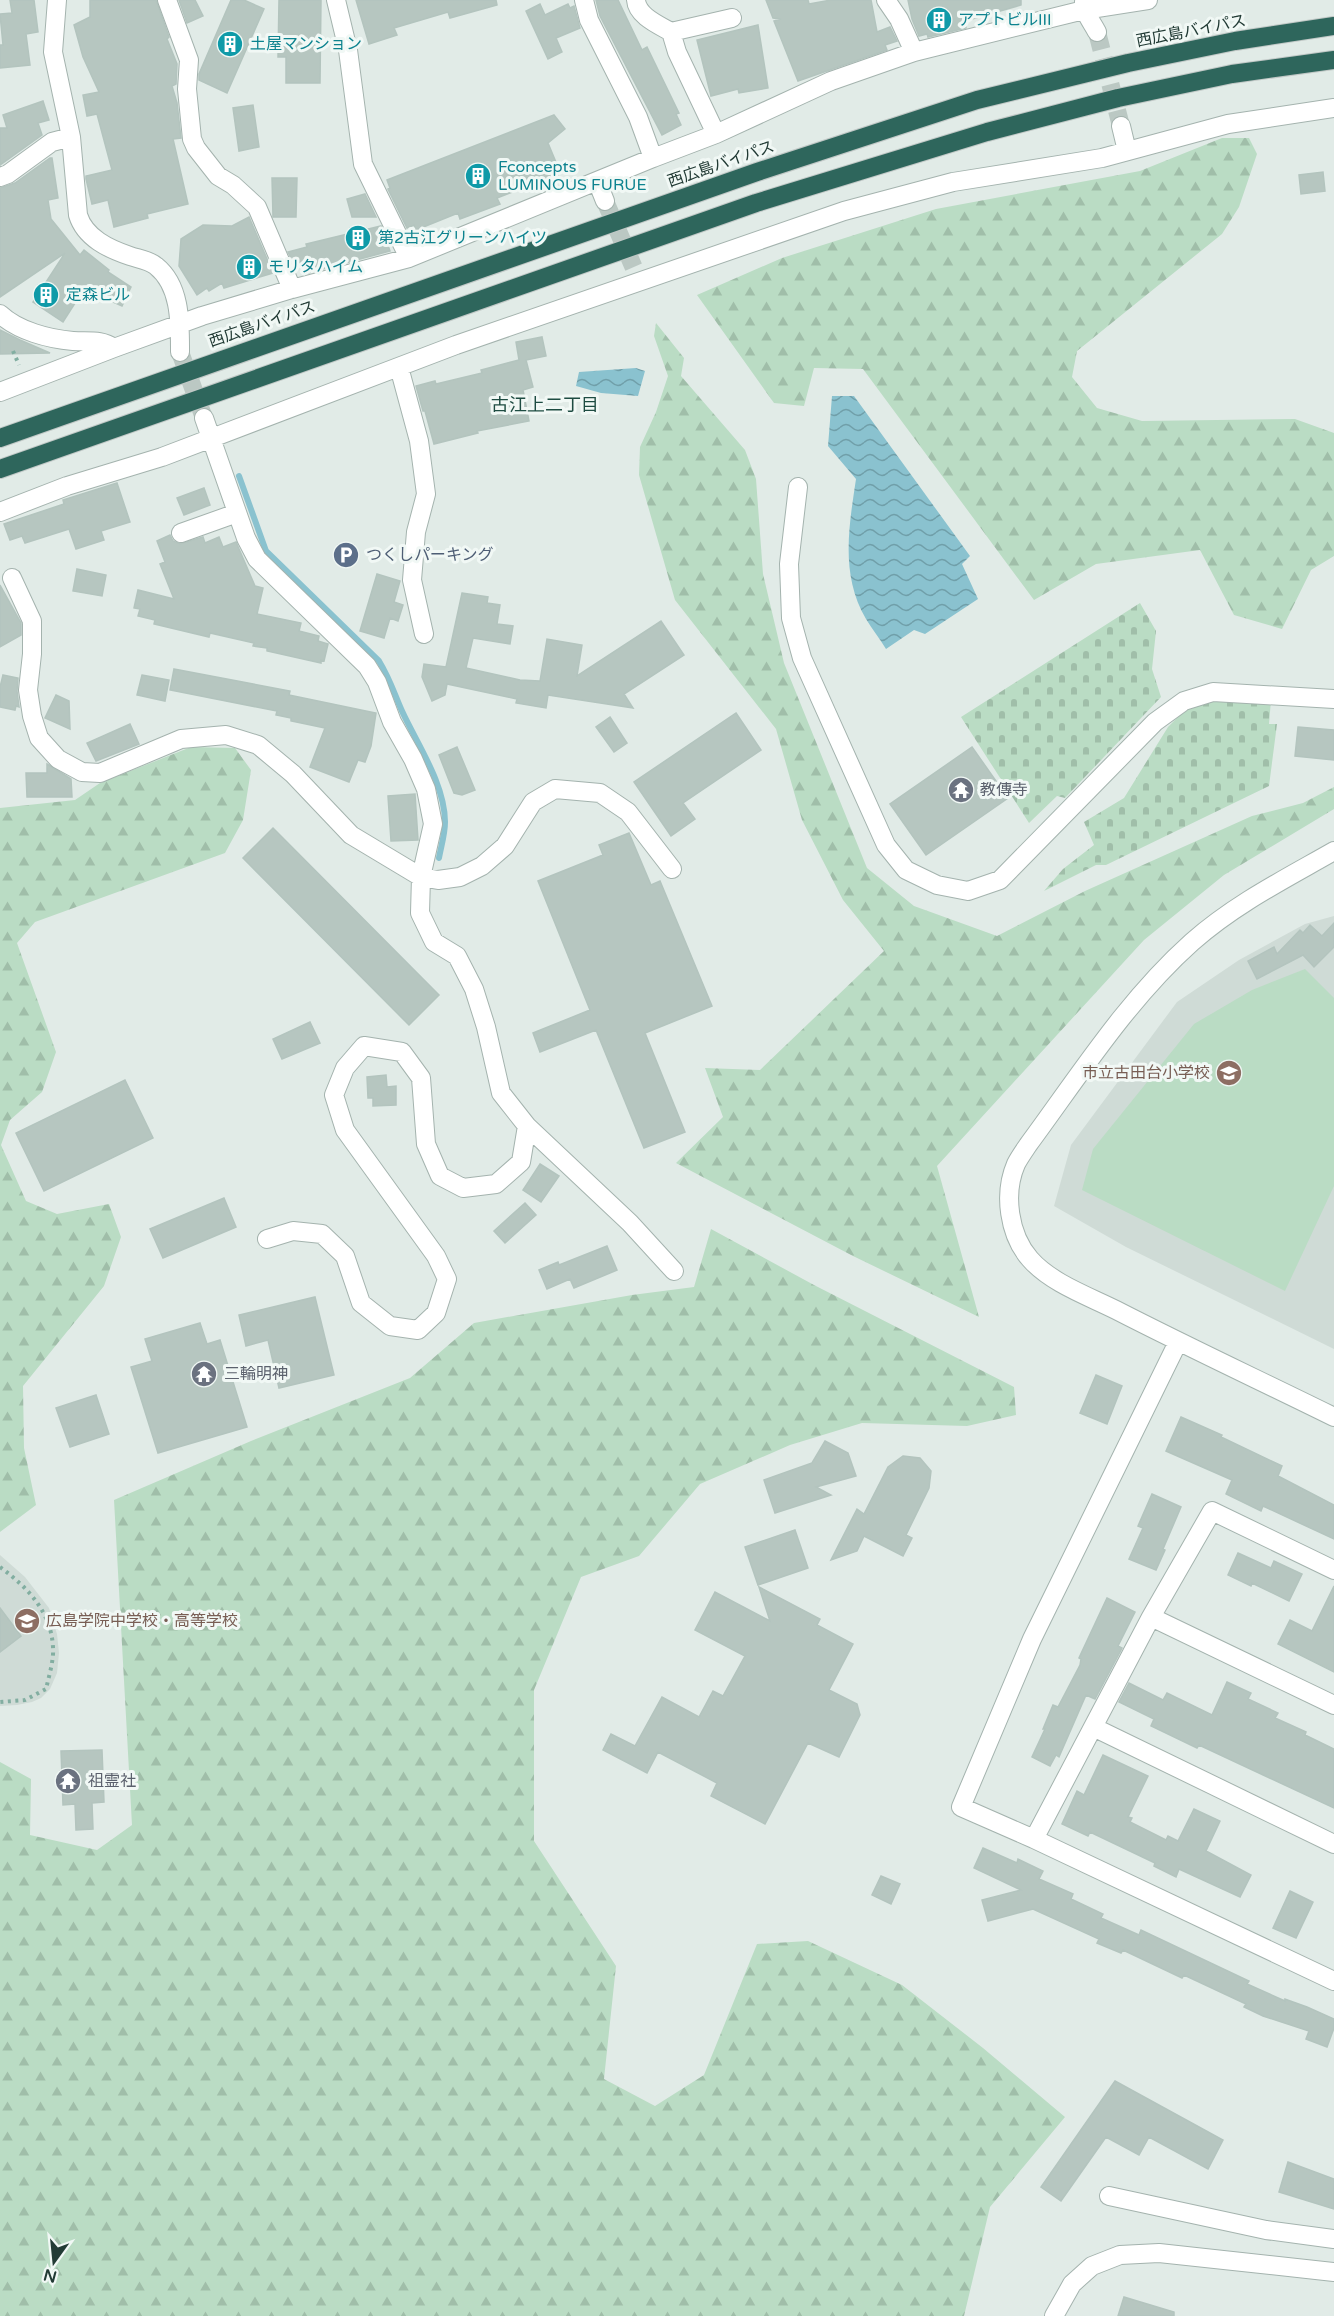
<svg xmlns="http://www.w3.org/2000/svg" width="1334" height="2316" viewBox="0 0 1334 2316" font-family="'Varela Round','Noto Sans JP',sans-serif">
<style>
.built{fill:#cfdbd6}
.forest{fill:url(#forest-firs)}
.cemetery{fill:url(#cemetery-stones)}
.garden{fill:#badcc4}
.water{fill:url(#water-waves)}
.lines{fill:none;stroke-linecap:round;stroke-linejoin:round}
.stream{stroke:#8ac2cf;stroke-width:6}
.building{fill:#b6c6c0;stroke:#b3c4be;stroke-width:1.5}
.minor-tunnel{stroke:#bbc8c3;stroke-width:18;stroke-dasharray:18 9;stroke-linecap:butt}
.minor-casing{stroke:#a4b3ae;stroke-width:20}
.highway-casing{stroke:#c1c8c6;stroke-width:20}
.path{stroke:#82aea1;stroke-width:4;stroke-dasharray:3 4.5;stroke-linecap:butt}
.minor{stroke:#fff;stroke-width:18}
.highway{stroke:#2e665c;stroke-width:18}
.labels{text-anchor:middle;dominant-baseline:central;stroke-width:6;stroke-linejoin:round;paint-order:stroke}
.culture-label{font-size:16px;fill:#0d838f;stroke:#f1f8f5;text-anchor:start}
.street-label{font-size:16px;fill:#223b35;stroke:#f1f8f5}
.service-label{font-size:16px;fill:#4e5e75;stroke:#f1f8f5;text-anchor:start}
.worship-label{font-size:16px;fill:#5b616d;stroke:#f1f8f5;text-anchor:start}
.education-label{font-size:16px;fill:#785e54;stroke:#f1f8f5;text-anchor:end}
.neighbourhood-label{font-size:18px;fill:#1e4c42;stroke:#f1f8f5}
</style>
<defs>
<pattern id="forest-firs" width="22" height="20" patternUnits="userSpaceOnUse" patternTransform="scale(1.5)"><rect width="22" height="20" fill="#badcc4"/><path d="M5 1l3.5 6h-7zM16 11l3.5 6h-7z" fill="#a0bea9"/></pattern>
<pattern id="cemetery-stones" width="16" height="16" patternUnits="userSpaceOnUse" patternTransform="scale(1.5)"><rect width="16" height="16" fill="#badcc4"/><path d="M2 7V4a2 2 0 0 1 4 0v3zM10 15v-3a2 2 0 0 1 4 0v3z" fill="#a0bea9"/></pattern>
<pattern id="water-waves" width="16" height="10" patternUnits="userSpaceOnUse" patternTransform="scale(1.5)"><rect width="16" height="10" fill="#8ac2cf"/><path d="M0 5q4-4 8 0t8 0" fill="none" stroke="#709fa9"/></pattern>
</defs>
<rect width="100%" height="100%" fill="#e1ebe7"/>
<path class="built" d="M1334,916v433l-208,-102 -72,-41 17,-61 106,-143 62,-42 66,-36z
M0,1555l25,22 24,31 8,26 2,19 -2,20 -7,16 -9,9 -9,4 -15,3 -17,1z"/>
<path class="forest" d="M1222,138h27l8,16 -18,53 -17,27 -145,117 -5,26 25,31 45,13 153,-2 39,14v123l-23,14 -29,59 -48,-14 -34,-65 -104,14 -62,36 -171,-231 -49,-1 -10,38 -30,-3 -77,-108 85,-37 154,-49 204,-38z
M656,323l28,35 -3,18 64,74 11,29 7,95 21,89 83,205 47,38 83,30 88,-45 167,-75 51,-13 31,-16v22l-110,66 -80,65 -207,226 42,151 -126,-61 -177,-93 47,-46 -18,-49 55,2 124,-119 -41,-51 -41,-80 -26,-91 -101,-129 -36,-125 1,-28 16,-35 12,-36 -14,-40z
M191,747l44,1 16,22 -8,50 -18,33 -190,69 -18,21 39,109 -14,40 -32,28 -9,25 25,56 31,13 52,-10 12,33 -17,49 -81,100 1,62 12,57 -36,27v-724l75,-8 25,-17z
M711,1229l103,56 200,102 2,28 -49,11 -105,-3 -72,22 -90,39 -61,72 -58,21 -47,113v151l82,125 -12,113 51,27 49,-31 53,-131 51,-3 94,44 81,63 82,69 -75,90 -26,109h-964v-554l31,17 -1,56 67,15 35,-25 -18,-325 137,-59 159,-63 64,-55 158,-28 62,-8z"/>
<path class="cemetery" d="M1140,603l16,28 -4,38 9,28 -96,101 -8,-2 -28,27 -68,-106z
M1225,696l46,4 -2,24h8l-8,62 -163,79h-10l-52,26 19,-22 31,-24 -10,-23 40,-24 44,-71 23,-23z"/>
<path class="garden" d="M1305,969l29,29v188l-49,105 -203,-101 11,-41 101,-125 58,-34z"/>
<path class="water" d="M636,368l9,3 -7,25 -37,-3 -25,-7 3,-14z
M832,396h22l116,160 -8,8 16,35 -53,35 -11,-4 -28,19c-6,-10 -14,-20 -20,-30 -26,-44 -17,-93 -10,-140l-28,-33z"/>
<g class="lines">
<path class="stream" d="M239,476l27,75 113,110c11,18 15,32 23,50 15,33 43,73 43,111 0,12 -4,25 -6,36"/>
</g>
<path class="building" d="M10,0h24l4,32 -12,2 4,31 -30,3v-23h3l-3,-31 12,-1z
M90,0h66l13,37 -2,2 10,25 -1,20 -4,2 5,17 4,35 -8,1 15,65 -41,10 1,4 -34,9 -6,-27 -16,4 -6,-25v-3l26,-6 -15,-56 -10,2 -4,-21 16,-3 -16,-35 -9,-32 16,-8z
M179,0h16l8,16 -16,7z
M231,0h13l20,9 -37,84 -28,-13v-6z
M279,0h42l-1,83h-34v-26h-8z
M356,0h140l1,5 -47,13 -2,-6 -54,16 3,7 -28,9z
M596,0h22l24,50 5,-3 32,66 -3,1 5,11 -19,10 -62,-119z
M766,0h42l1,4 22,-4h40l6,32 13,-5 7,14 -12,4 2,5 -89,31 -24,-60 7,-2 -8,-1z
M908,0h113v5l-56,16 1,7 -38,9 -1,-3 -8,2 -7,-17z
M540,4l5,11 23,-11 2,4 4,-2 6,22 -24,10 6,14 -14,7 -22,-48z
M758,25l10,63 -29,5 -1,-4 -27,7 -14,-56z
M43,101l6,19 -11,3 4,12 -42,30v-37h7l-4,-13z
M253,105l6,42 -20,4 -6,-43z
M554,115l11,14 -17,14 12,29 -3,4 1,4 -18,7 -1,-4h-3l-39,15 3,6 -40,15 -2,-6 -42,17 -2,-5 -7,3 -19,-39 2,-1 -3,-8z
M50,158h2l6,40 -10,2 3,19 29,36 4,-5 25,20 -1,2 23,15 -9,19 -38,-17 -21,33 -30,-20 32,-49 -65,44v-109l15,-5z
M1323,172l2,19 -24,3 -2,-19z
M272,178h25l-1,39h-23z
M365,194l11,23h-24l-5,-18z
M249,217l24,56 -49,15 -2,-5 -13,8 -2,-3 -10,7 -18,-29 2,-27 22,-14 29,1z
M381,226l9,25 -86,23 -2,-9 -7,2 -7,-15 19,-5 -1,-3z
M0,330l20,10 30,13 -50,1z
M542,337l4,19 -20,4 7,27 -10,3 6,31 -52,10 1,2 -44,11 -9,-33h-2l-7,-25 19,-5 1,3 46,-11 -1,-3 38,-10 -3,-18z
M117,483l13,39 -29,9 3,9 -28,9 -7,-20 -44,14 -3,-7 -12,4 -6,-16 60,-20 -1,-4z
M204,488l6,17 -26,10 -7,-17z
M170,535l3,6 7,3 23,-7 2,6 14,-6 4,10 13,-5 19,44 8,2 -6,26 44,9 -2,8 20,5 -1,5 10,3 -4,17 -3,-1v3l-54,-12v-3l-14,-2 1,-3 -44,-10 -1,4 -55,-13 1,-4 -17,-4 2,-7 -6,-1 4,-18 36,9 -14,-35 5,-2 -8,-21z
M77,569l29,6 -4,21 -29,-5z
M377,574l23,7 -6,21 9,3 -5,16 -8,-3 -6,20 -24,-7z
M0,585l21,38v12l-21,12z
M462,593l26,4 -1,6 13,2 -3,19 16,2 -3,18 -37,-6 -7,30 54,12 20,1 7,-42 35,6 -5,31 84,-55 23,34 -60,39 9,14 -85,-13 -2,13 -30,-5 1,-4 -70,-15 -2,11 -13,6 -10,-24 2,-13 22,3z
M174,669l116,22 -1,4 87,18 -5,33 -6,16 -7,-2 -9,22 -39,-15 15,-39 -34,-7v-3l-15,-3 1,-4 -107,-21z
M3,675l15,3 -1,13 2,16 -3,-1 -1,4 -15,-3v-20z
M142,675l27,5 -4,21 -28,-6z
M56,695l13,6 1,28 -25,-11z
M736,713l25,37 -78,53 12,16 -24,17 -37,-54z
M610,717l17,26 -13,9 -18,-25z
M130,724l9,20 -43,17 -9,-18z
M1298,727l36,3v30l-39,-4z
M457,747l18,43 -13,5 -8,-2 -15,-38z
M972,747l36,51 -82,57 -36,-51z
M47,764l24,15 1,18h-45l-1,-24h21z
M415,794l3,46 -27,1 -3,-45z
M273,828l166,167 -30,30 -166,-167z
M629,833l22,52 9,-4 52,125 -67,27 40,99 -41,16 -48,-118 -56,22 -7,-19 57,-23 -52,-129 65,-26 -4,-10z
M1334,923v24l-20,20 -11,-12 -46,24 -9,-18 26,-14 3,7 23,-24 3,3 7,-8 12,11z
M310,1022l10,21 -38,16 -9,-20z
M386,1075l1,12 9,-1v19l-23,1v-8h-5l-1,-21z
M125,1080l28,58 -109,53 -28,-58z
M540,1164l19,12 -18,26 -18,-12z
M224,1198l12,29 -73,31 -13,-29z
M525,1203l11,12 -31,28 -11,-12z
M607,1246l10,24 -43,18 -4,-9 -23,10 -8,-19 19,-8 1,3z
M315,1297l19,78 -55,13 -11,-48 -22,6 -7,-31z
M200,1323l7,21 13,-4 27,87 -89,26 -27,-86 21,-6 -7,-22z
M1096,1375l26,11 -15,38 -27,-11z
M96,1395l13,39 -39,13 -14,-39z
M1181,1417l41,18 -1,2 61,29 -4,10 56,29v34l-71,-33 -2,5 -35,-17 6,-14 -66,-29z
M825,1441l23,12 8,23 -40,11 15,8 -56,18 -11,-33 48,-17z
M903,1456l17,2 11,13 -2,17 -23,47 6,3 -9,18 -39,-20 -7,15 -26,9 26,-51 7,5 24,-47z
M1152,1494l29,13 -18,42 2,1 -9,20 -27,-11 14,-31 -5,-2z
M795,1530l13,38 -50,17 -13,-38z
M1238,1553l33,15 3,-7 28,13 -13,27 -37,-18 -1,3 -23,-11z
M1334,1586v86l-56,-28 12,-24 22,11z
M759,1587l61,32 -3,6 36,19 -24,46 28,14 3,11 -21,42 -31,-14 -43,81 -54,-28 6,-13 -59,-31 -11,21 -44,-23 8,-16 24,12 27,-49 37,20 14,-26 10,5 22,-40 -50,-26 20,-38 55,29z
M1107,1598l28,14 -17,34 4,2 -27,51 -9,-4 -27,62 -3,-2 -6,11 -18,-9 13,-28h-2l10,-24 5,2 22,-42 1,-6 -2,-1z
M0,1608l21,28 -21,16z
M1227,1682l24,11 -3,6 30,14 -3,5 31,14 -1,3 29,14v59l-135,-63 -2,3 -46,-22 3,-7 -35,-17 10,-19 34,17 4,-7 45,22z
M102,1750l2,52 -12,1 1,26 -17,1 -1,-26 -12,1 -2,-54z
M1103,1755l45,21 -20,41 4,1 -2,4 36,18 2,-4 10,5 16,-32 26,12 -14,30 45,24 -11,22 -61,-28 -3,8 -22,-11 1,-3 -65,-31 -2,4 -26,-12 15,-33 7,4z
M983,1848l34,15 1,-4 25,12 -4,8 34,15 -2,5 32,15 -2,4 38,17 2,-5 108,51 -2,3 38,17v-2l22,8 27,12v9l-7,19 -21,-8 3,-8 -46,-15 -19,-9 2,-3 -62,-29 -2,3 -59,-28 -2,3 -24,-10 2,-4 -66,-30 -45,12 -6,-21 39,-10 -47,-22z
M881,1876l19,8 -9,20 -19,-9z
M1290,1891l23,11 -17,36 -23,-10z
M1115,2081l108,59 -15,29 -59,-32 -10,18 -33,-18 -45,64 -20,-14z
M1288,2162l46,17v30l-55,-17z
M1124,2297l50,15v4h-56z"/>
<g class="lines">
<path class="minor-tunnel" d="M1097,32l24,94
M605,201l29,67
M180,352l24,66"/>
<g class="minor-casing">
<path id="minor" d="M57,0l-4,52 18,85 7,78c7,23 31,34 52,41 9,3 19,4 26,10 25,20 24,57 24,86
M167,0l22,60 -2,29 5,50 4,9 22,28 15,9 24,22 35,82
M336,0l12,50 15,114 46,94
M584,0l5,20 49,97 15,41
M636,0c1,16 23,25 35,32l6,20 39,82
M886,0l13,19 15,33
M1084,2c-1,10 8,20 13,30
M671,32l61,-14
M1121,126l6,25
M0,177l8,-3 44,-32 19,-5
M597,181l8,20
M0,314c18,17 49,25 73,27 16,1 28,-2 41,7
M399,367l20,74 7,53 -10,38 -4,48 12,54
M0,392l114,-44 88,-32 90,-27 117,-31 244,-100 63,-24 115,-53 83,-29 170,-42 64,-10
M204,418l42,120 11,21 110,107 10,16 15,40 21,37 13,30 7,35 -12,53 -1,36 14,29 23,14 17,33 12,38 15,66 26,33 -6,36 -25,22 -33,4 -23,-12 -14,-32 -5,-66 -19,-26 -38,-6 -19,22 -11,27 11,35 91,126 11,23 -11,34 -18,17 -28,-4 -29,-23 -16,-47 -23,-22 -29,-3 -26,8
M798,487l-9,77 2,54 11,40 84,187 20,25 31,15 31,6 32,-11 155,-158 29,-21 29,-9 121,7
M0,512l67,-26 95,-29 294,-112 388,-134 109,-29 149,-24 126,-34 106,-16
M181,533l56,-20
M12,578l20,43v33l-4,36 4,26 7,22 19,21 24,13 18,1 81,-34 45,-4 32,10 35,29 58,61 70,42 17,3 22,-3 22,-11 23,-20 28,-44 22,-13 45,4 28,19 44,57
M1334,851c-49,28 -99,53 -142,91 -65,58 -113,134 -164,203 -4,6 -9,13 -12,19 -13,30 -7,71 14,95 21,24 58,37 86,51 72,37 145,71 218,107
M527,1126l103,97 44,48
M1178,1342l-146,297 -71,168 73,32 300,142
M1151,1617l183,88
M1093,1727l241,117
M1034,1839l117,-222 61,-106 122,59
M1109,2196l157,34 68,9
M1054,2316l18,-32 20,-18 28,-11 39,-2 175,19"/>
</g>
<g class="highway-casing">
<path id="highway" d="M0,438l757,-266 220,-72 151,-37 107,-22 99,-15
M0,469l756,-266 231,-71 131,-34 114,-24 102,-14"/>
</g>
<path class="path" d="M13,351l6,14
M0,1567c27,20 51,44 53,80 1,13 -4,29 -7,42l-21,11 -25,2"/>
<use href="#minor" class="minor"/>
<use href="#highway" class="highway"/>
</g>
<defs>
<g id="building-disc" transform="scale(1.35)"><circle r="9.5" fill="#0f9aa8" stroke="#f1f8f5"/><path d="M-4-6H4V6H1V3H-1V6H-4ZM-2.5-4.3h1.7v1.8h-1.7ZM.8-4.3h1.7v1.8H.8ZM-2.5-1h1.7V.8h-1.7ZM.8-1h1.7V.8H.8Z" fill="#fff"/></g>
<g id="parking-disc" transform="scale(1.35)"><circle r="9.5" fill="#5c6f8a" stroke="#f1f8f5"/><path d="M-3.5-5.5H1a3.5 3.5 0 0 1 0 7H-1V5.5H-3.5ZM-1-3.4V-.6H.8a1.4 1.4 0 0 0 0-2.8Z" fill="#fff"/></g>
<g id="temple-disc" transform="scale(1.35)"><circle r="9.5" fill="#6b7280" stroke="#f1f8f5"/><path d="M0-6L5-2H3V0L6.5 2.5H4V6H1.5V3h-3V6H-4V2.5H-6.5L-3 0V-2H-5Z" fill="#fff"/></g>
<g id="school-disc" transform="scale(1.35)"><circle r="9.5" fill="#8d6e63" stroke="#f1f8f5"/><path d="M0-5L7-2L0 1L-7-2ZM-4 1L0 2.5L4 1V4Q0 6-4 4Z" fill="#fff"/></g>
</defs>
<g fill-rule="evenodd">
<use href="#building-disc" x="939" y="20"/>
<use href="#building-disc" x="230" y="44"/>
<use href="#building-disc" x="478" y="176"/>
<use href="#building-disc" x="358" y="238"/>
<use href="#building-disc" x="249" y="267"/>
<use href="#building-disc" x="46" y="295"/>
<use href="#parking-disc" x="346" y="555"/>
<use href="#temple-disc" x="961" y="790"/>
<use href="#school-disc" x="1229" y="1073"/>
<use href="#temple-disc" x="204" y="1374"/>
<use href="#school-disc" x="27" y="1621"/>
<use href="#temple-disc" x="68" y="1781"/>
</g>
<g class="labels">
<g class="culture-label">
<text x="958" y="20">アプトビルIII</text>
<text x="250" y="44">土屋マンション</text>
<text x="498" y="167">Fconcepts<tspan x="498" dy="18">LUMINOUS FURUE</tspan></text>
<text x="378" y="238">第2古江グリーンハイツ</text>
<text x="268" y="267">モリタハイム</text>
<text x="66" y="295">定森ビル</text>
</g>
<g class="street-label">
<text transform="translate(1191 31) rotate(-11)">西広島バイパス</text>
<text transform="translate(721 164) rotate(-19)">西広島バイパス</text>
<text transform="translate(262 324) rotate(-19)">西広島バイパス</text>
</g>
<g class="service-label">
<text x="366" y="555">つくしパーキング</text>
</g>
<g class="worship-label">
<text x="980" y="790">教傳寺</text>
<text x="224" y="1374">三輪明神</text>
<text x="88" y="1781">祖霊社</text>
</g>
<g class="education-label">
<text x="1210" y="1073">市立古田台小学校</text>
<text x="46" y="1621" text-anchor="start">広島学院中学校・高等学校</text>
</g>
<g class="neighbourhood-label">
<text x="545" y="405">古江上二丁目</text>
</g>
</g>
<g transform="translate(54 2262) rotate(195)" stroke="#f1f8f5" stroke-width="4.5" paint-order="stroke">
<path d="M0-4.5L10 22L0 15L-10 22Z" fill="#223b35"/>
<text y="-9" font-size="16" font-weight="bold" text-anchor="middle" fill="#223b35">N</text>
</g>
</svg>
